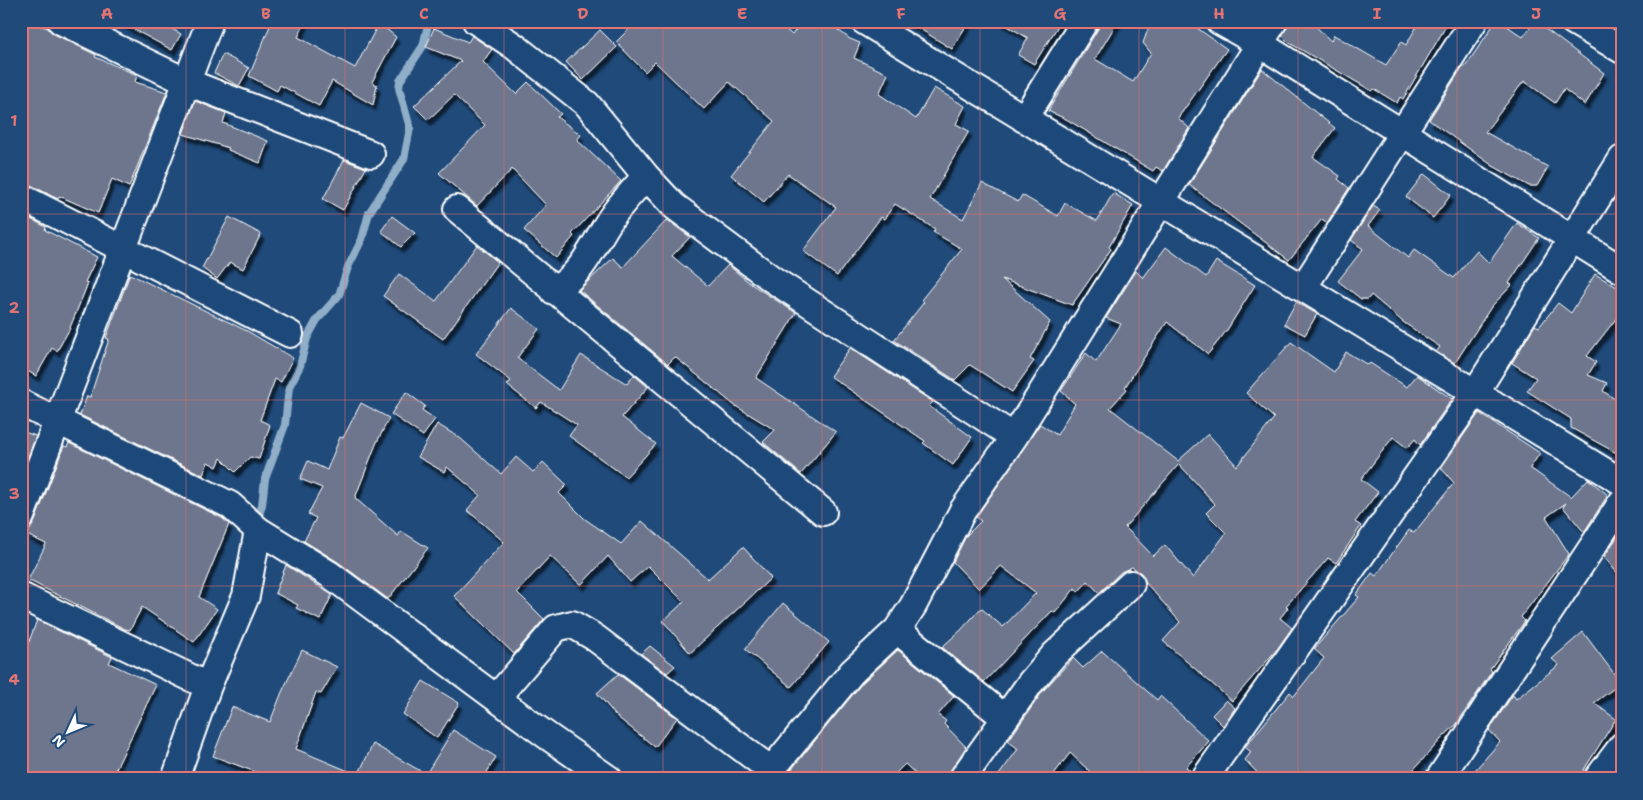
<svg xmlns="http://www.w3.org/2000/svg" width="1643" height="800" viewBox="0 0 1643 800" font-family="'Shantell Sans',sans-serif">
<style>
.lines{fill:none;stroke-linecap:round;stroke-linejoin:round}
.stream{stroke:#90aec8;stroke-width:8}
.building{fill:#6d768d;stroke:#fff;fill-rule:evenodd;filter:url(#shadow)}
.street-casing{stroke:#fff;stroke-width:30}
.street{stroke:#1f4a7a;stroke-width:26}
.grid{fill:none;stroke:#e47373;stroke-width:1;stroke-opacity:0.55}
.neatline{fill:none;stroke:#e47373;stroke-width:2}
.grid-label{font-size:16px;text-anchor:middle;font-weight:bold;fill:#e47373}
</style>
<defs>
<filter id="shadow"><feDropShadow dx="3" dy="5.5" stdDeviation="1" flood-color="#0009"/></filter>
</defs>
<rect width="100%" height="100%" fill="#1f4a7a"/>
<filter id="ink" filterUnits="userSpaceOnUse"><feTurbulence type="fractalNoise" baseFrequency=".02" numOctaves="2"/><feDisplacementMap in="SourceGraphic" scale="10" xChannelSelector="R" yChannelSelector="G"/><feConvolveMatrix kernelMatrix="1 2 1 2 8 2 1 2 1" color-interpolation-filters="sRGB"/></filter>
<g filter="url(#ink)">
<g class="lines">
<path class="stream" d="M257,521l5,-16 3,-26 20,-54 4,-38 11,-21 7,-28 10,-18 22,-25 9,-28 14,-28 7,-26 35,-54 6,-31 -11,-40 1,-7 23,-35 6,-25"/>
</g>
<path class="building" d="M24,21l24,7 6,6 42,21 -1,2 42,18 -2,7 32,10 -38,95 -17,-8 -14,34 -39,-17 -1,3 -29,-15 2,-6 -10,-4v-144z
M118,21h40l23,13 -9,16z
M272,21h34l-8,16 57,31 24,-45 17,14 -24,45 5,3 -4,20 -41,-24 -13,25 -39,-21 -3,6 -28,-15z
M637,21h140l15,14 10,-14h24l24,18 10,4 -6,15 34,16 -9,20 37,25 18,-31 31,18 -9,18 13,7 -39,68 33,20 19,-36 36,19 4,-7 36,21 7,-13 32,18 16,-28 20,12 -24,42 2,2 -39,56 -70,-26 48,43 -20,37 4,2 -22,31 -42,-27 -15,15 -61,-40 30,-38 -3,-2 41,-51 -29,-17 2,-3 -40,-25 -11,15 -3,-2 -44,59 -34,-25 33,-44 -48,-33 -24,28 -33,-27 43,-54 -45,-39 -25,27 -49,-47 -10,10 -29,-30z
M907,21h62l-17,28z
M999,21h62l-27,43 -16,-9 10,-17z
M1100,21h18l-23,38 38,23 18,-29 -8,-10 8,-22h36l40,28 -49,69 11,10 -26,43 -7,-4 -3,4 -87,-52 -18,-8 50,-82z
M1289,21h21l21,20 3,-6 52,30 15,-23 5,3 14,-24h29l-46,78 -3,-2 -3,6 -23,-14 -2,2 -84,-49 -6,-6z
M1496,21h4l23,16 12,-16 69,52 -19,32 -21,-16 -9,14 -31,-22 -39,51 63,35 -11,19h-8l-36,-20 -64,-46 34,-54 2,1z
M434,28l34,14 4,-6 20,13 -9,13 33,32 12,-12 33,32 -4,3 24,18 -4,5 44,41 -49,53 2,2 -18,22 -32,-28 22,-25 -34,-36 -35,37 -38,-33 46,-48 -31,-30 -26,25 -14,-14 47,-45 -35,-14z
M600,30l17,17 -34,33 -17,-18z
M223,54l26,14 -10,18 -25,-13z
M1262,69l73,59 -22,29 27,19 -2,3 11,9 -22,35 -5,-4 -33,41 -100,-75z
M195,101l31,12 -3,10 45,18 -8,22 -32,-13 1,-2 -46,-14z
M344,160l22,8 -23,42 -20,-11z
M1424,174l27,21 -18,23 -27,-21z
M1373,206l7,4 -12,16 40,32 6,-8 40,28 23,-27 12,12 28,-40 22,15 -30,45 3,2 -21,22 -36,56 -19,-11 4,-5 -37,-25 -32,-27 -3,4h-7l-23,-18 25,-32 -12,-9z
M21,214l25,13 -1,3 52,27 -12,25 3,1 -19,47 -12,21 -5,-3 -16,28 -15,-9z
M392,216l23,17 -14,14 -20,-16z
M229,217l32,17 -18,35 -13,-7 -13,17 -15,-11z
M667,220l23,17 -18,19 36,30 20,-21 23,19 45,29 -40,65 80,54 -35,42 -38,-32 12,-12 -41,-25 -59,-48 -7,7 -89,-74 34,-32 10,9z
M477,245l21,17 -55,77 -60,-43 16,-22 37,27z
M1166,247l40,30 10,-16 39,24 -28,45 -19,24 -41,-32 -42,65 2,2 -17,19 68,53 30,-27 29,32 37,-48 -28,-25 45,-51 43,30 12,-20 22,13 2,-2 37,24 10,-12 35,24 -32,46 -5,-6 -8,9 -14,-11 -32,42 17,13 -23,30 6,4 -25,37 -8,-5 -42,48 2,2 -8,10 12,10 -14,20 -46,53 -69,-60 17,-19 -34,-39 -4,-9 -10,-7 -11,5 -22,21 -11,-12 -10,11 -3,-4 -20,25 -3,-2 -68,71 -42,-35 19,-17 20,-22 22,19 33,-34 -35,-27 -22,23 -26,-27 13,-26 15,-15 -5,-4 64,-93 17,11 18,-31 -14,-13 25,-38 10,9 25,-38 -15,-6 30,-47 7,7zM1179,464l36,40 -9,9 20,20 -33,45 -28,-33 -12,11 -28,-29z
M130,274l119,58 44,26 -12,24 -6,-3 -15,41 10,5 -11,34 -9,-2 -15,15 -14,-14 -4,9 -9,-5 -5,13 -123,-60 7,-19 3,1 19,-58 -3,-1z
M1595,274l27,16v21l-35,45 9,6 -8,13 19,8 -4,8 19,13v52l-51,-28v-9l-44,-28 9,-13 -24,-15 23,-38 4,2 19,-24 13,10z
M1296,302l21,12 -12,21 -21,-11z
M511,308l28,21 -22,29 42,32 22,-35 46,29 7,-9 14,12 -26,30 34,27 -30,33 -57,-41 8,-11 -36,-23 -5,6 -29,-23 4,-4 -35,-27z
M850,348l83,54 -4,4 43,31 -19,28 -30,-22 2,-2 -95,-65z
M406,392l19,14 -3,4 13,9 -12,17 -32,-22z
M361,403l28,15 -13,26 -21,54 43,38 3,-5 27,17 -40,51 -50,-37 -34,-21 12,-23 -8,-4 14,-26 -22,-9 8,-18 19,9 13,-33 3,1z
M1479,413l61,40 -10,15 41,29 17,-18 20,16 -24,37 -21,-25 3,-4 -20,14 23,37 -48,63 4,4 -35,48 2,2 -36,54 -12,11 -39,43h-142l-18,-19 6,-8 -6,-5 45,-55 4,4 30,-38 -10,-9 45,-52 -3,-2 16,-22 4,3 33,-46 5,3 40,-50 -13,-15z
M437,424l23,14 41,36 15,-17 17,15 10,-10 24,23 -8,8 26,26 36,25 21,-23 66,58 35,-32 28,31 -81,75 -27,-32 21,-19 -36,-36 -18,16 -22,-26 -27,29 -31,-29 -33,36 27,27 -30,35 -60,-58 50,-54 -37,-32 13,-15 -33,-28 -3,5 -26,-15z
M21,431l15,5 -10,26 -5,-2z
M69,443l153,75 7,6 -30,73 18,12 -23,33 -52,-35 -12,23 -5,-1 -97,-49 18,-36 -19,-9 8,-14 29,-75 3,1z
M1622,530v49l-18,-22z
M286,565l46,30 -12,25 -24,-12 2,-3 -23,-12z
M783,603l46,39 -38,45 -46,-38z
M37,620l75,37 -3,6 47,22 -45,94h-76l-14,-7v-109z
M1583,632l38,51 -27,20 22,16 -38,60h-111l33,-37 -11,-12 24,-35 3,4 43,-34 -7,-6z
M650,646l25,20 -8,7 -26,-19z
M302,650l35,17 -16,27 -5,-2 -20,57 62,26 15,-31 53,30 27,-44 43,27 -13,22h-227l2,-6 -45,-17 19,-49 38,15 12,-30z
M898,650l56,46 -16,19 8,6 -2,3 22,23 -18,28 -4,4h-23l-16,-15 -15,15h-89l-10,-9 72,-88z
M1102,651l55,49 3,-4 49,45 -23,26 5,4 -2,8h-91l-28,-26 -20,26h-54l22,-30 -10,-8 35,-50 30,-33 10,10z
M618,674l59,44 -22,29 -39,-31 -19,-23z
M423,681l36,22 -22,35 -34,-24z
M1226,700l9,8 -12,18 -11,-11z"/>
<g class="lines">
<g class="street-casing">
<path id="street" d="M61,21l126,61 184,72
M476,21l38,25 73,58 59,72 28,30 98,73 242,158
M864,21l758,461
M1219,21l41,23 362,226
M1573,21l49,29
M1024,119l61,-98
M21,197l269,137
M457,209l366,303
M1303,288l171,-267
M554,291c32,-21 37,-43 57,-73 10,-15 23,-28 35,-42
M21,403l209,102 28,25 71,44 217,161 63,44
M21,516l189,-495
M21,596l187,90
M897,630l108,88
M497,697l59,-69 16,-4 22,13 177,133
M175,779l33,-93 38,-90 12,-66
M764,779l88,-107 45,-42 16,-24 50,-96 51,-73 260,-416
M962,779l69,-97 24,-28 76,-70
M1204,779l271,-386 147,-234
M1439,779l183,-277
M1597,779l25,-33"/>
</g>
<use href="#street" class="street"/>
</g>
</g>
<path class="grid" d="M186,21v758M345,21v758M504,21v758M663,21v758M822,21v758M980,21v758M1139,21v758M1298,21v758M1457,21v758M21,214h1601M21,400h1601M21,586h1601"/>
<rect width="1643" height="800" fill="none" stroke="#1f4a7a" stroke-width="55"/>
<g transform="translate(68 732) rotate(226)" stroke="#1f4a7a" stroke-width="4" paint-order="stroke">
<path d="M0-4L9 19L0 12L-9 19Z" fill="#ffffff"/>
<text y="-8" font-size="14" font-weight="bold" text-anchor="middle" fill="#ffffff">N</text>
</g>
<rect x="28" y="28" width="1588" height="744" class="neatline"/>
<g class="grid-label">
<text x="107" y="19">A</text>
<text x="266" y="19">B</text>
<text x="424" y="19">C</text>
<text x="583" y="19">D</text>
<text x="742" y="19">E</text>
<text x="901" y="19">F</text>
<text x="1060" y="19">G</text>
<text x="1219" y="19">H</text>
<text x="1377" y="19">I</text>
<text x="1536" y="19">J</text>
<text x="14" y="126">1</text>
<text x="14" y="313">2</text>
<text x="14" y="499">3</text>
<text x="14" y="685">4</text>
</g>
</svg>
